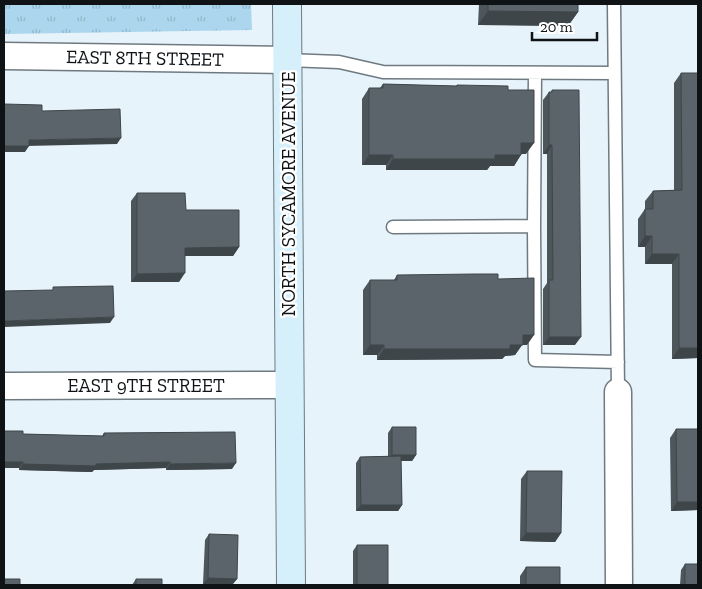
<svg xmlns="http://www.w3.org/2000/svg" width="702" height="589" viewBox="0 0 702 589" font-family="'Zilla Slab',serif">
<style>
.park{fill:url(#park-tufts)}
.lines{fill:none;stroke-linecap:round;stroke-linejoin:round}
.service-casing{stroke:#6f7a80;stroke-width:15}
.minor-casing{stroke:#6f7a80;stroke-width:29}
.secondary-casing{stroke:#6f7a80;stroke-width:30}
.service{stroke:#fff;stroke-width:12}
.minor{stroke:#fff;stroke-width:26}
.secondary{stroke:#d5effb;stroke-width:28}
.wall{fill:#4d565b}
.shaded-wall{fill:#3f464a}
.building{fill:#5a646a;stroke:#3f464a}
.labels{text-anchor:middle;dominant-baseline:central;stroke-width:4.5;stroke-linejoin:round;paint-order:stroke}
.street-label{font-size:19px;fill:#0f1316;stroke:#fff}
</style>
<defs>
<pattern id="park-tufts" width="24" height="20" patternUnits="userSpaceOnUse" patternTransform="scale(1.25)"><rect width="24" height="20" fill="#abd6ed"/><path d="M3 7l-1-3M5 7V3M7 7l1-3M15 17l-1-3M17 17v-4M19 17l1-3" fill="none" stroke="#92b7ca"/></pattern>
</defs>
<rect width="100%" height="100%" fill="#e7f3fa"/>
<path class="park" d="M4,4h247l1,26 -248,4z"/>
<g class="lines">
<g class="service-casing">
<path id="service" d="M614,4l4,388
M287,60l52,2 44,10 231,1
M534,226l1,134 83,2
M393,227l141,-1 1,-153"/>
</g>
<g class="minor-casing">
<path id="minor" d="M4,56l283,4
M4,386l285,-1
M618,392l1,193"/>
</g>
<g class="secondary-casing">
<path id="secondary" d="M287,4l4,581"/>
</g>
<use href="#service" class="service"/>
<use href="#minor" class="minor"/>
<use href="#secondary" class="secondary"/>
</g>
<path class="wall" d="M479,4h99v8l-10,14 -90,-1z
M681,73h17v285l-26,1v-95h-27v-17h-7v-28l7,-10v-8l8,-10 21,-1v-107z
M383,84l73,2 1,-1 51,5 18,64h-5l-7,12h-24l-3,4h-101v-5h-24v-66l7,-11h11z
M552,90l23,255h-32v-56l4,-6v-129h-4v-54l6,-8h2z
M137,193l49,17 53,37 -6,9h-48l-6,26h-48v-81z
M397,275l101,4 29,66h-5l-7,10 -10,1 -3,3 -125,1v-5h-14v-65l7,-10h24z
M392,427l24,28 -4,6h-11l1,44 -4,6h-42v-48l4,-6 28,-1v-23z
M676,429l22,81 -27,1 -1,-73z
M4,431l19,3 79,2 2,-3 128,36 -66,1v-2l-72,2 -2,2 -73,-2v-2h-15z
M527,471l34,62 -6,9 -35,-1 1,-62z
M209,534l28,45 -5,6 -29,-1 2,-44z
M357,545l31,40h-35v-34z
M685,564l13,21h-18l1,-15z
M526,567l34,18h-40v-9z
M136,579l26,6h-30z"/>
<path class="shaded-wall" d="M488,11l90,1 -10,14 -90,-1z
M121,138l-4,6 -92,2 4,-6z
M521,143h13l-8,11h-12z
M549,145h3l-5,9h-4z
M4,146h25l-4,6h-21z
M369,155h24l-7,10h-24z
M495,155h26l-7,11h-24l-3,4h-101l7,-11z
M645,236h7l-7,11h-7z
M239,247l-6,9h-54l6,-8z
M652,254h27l-7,10h-27z
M185,273l-6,9h-48l6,-8z
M114,317l-4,6 -106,4v-6z
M523,335h11l-7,10h-5l-7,10 -10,1 -3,3 -125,1 7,-11 126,-4z
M549,337h32l-6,8h-32z
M370,345h14l-7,10h-14z
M679,348h19v10l-26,1z
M392,455h24l-4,6h-24z
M4,462h19l-4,6h-15z
M170,462l-4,6 -72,2 -2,2 -73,-2 4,-6z
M236,463l-4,6 -66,1 4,-6z
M677,502h21v8l-27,1z
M361,505h41l-4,6h-42z
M526,533h35l-6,9 -35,-1z
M208,578l29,1 -5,6 -29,-1z"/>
<path class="building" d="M488,4h90v8l-90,-1z
M681,73h17v275h-19v-94h-27v-18h-7v-27h8v-18l29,-1z
M383,84l74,2v-1l51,1v4h26v53h-13v12h-26v4h-102v-4h-24v-67h14z
M552,90h27l2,247h-32v-57h4l-1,-135h-3v-53h3z
M4,104l38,1v6l78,-2 1,29 -92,2v6h-25z
M137,193h48l1,17h53v37l-54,1v25l-48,1z
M475,274h23v5l36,-1v57h-11v10h-13v4h-126v-4h-14v-65h27v-5z
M113,286l1,31 -110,4v-30l49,-1v-3z
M392,427h24v28h-24z
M676,429h22v73h-21z
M4,431h19v3l81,2v-3l131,-1 1,31 -66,1v-2l-74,2v2l-73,-2v-2h-19z
M401,456l1,49h-41l-1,-48z
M527,471h35l-1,62h-35z
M209,534l29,1 -1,44 -29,-1z
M357,545h31v40h-31z
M685,564h13v21h-13z
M526,567h34v18h-34z
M4,579h16v6h-16z
M136,579h26v6h-26z"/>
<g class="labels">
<g class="street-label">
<text transform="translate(145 58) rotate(1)">EAST 8TH STREET</text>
<text transform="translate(288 194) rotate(-90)">NORTH SYCAMORE AVENUE</text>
<text x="146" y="385">EAST 9TH STREET</text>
</g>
</g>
<rect width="702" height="589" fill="none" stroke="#0f1316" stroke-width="10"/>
<path d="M532 32v8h65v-8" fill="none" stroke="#0f1316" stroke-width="2.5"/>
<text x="540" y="32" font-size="15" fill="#0f1316" stroke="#ffffff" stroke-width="4" paint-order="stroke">20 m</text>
</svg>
